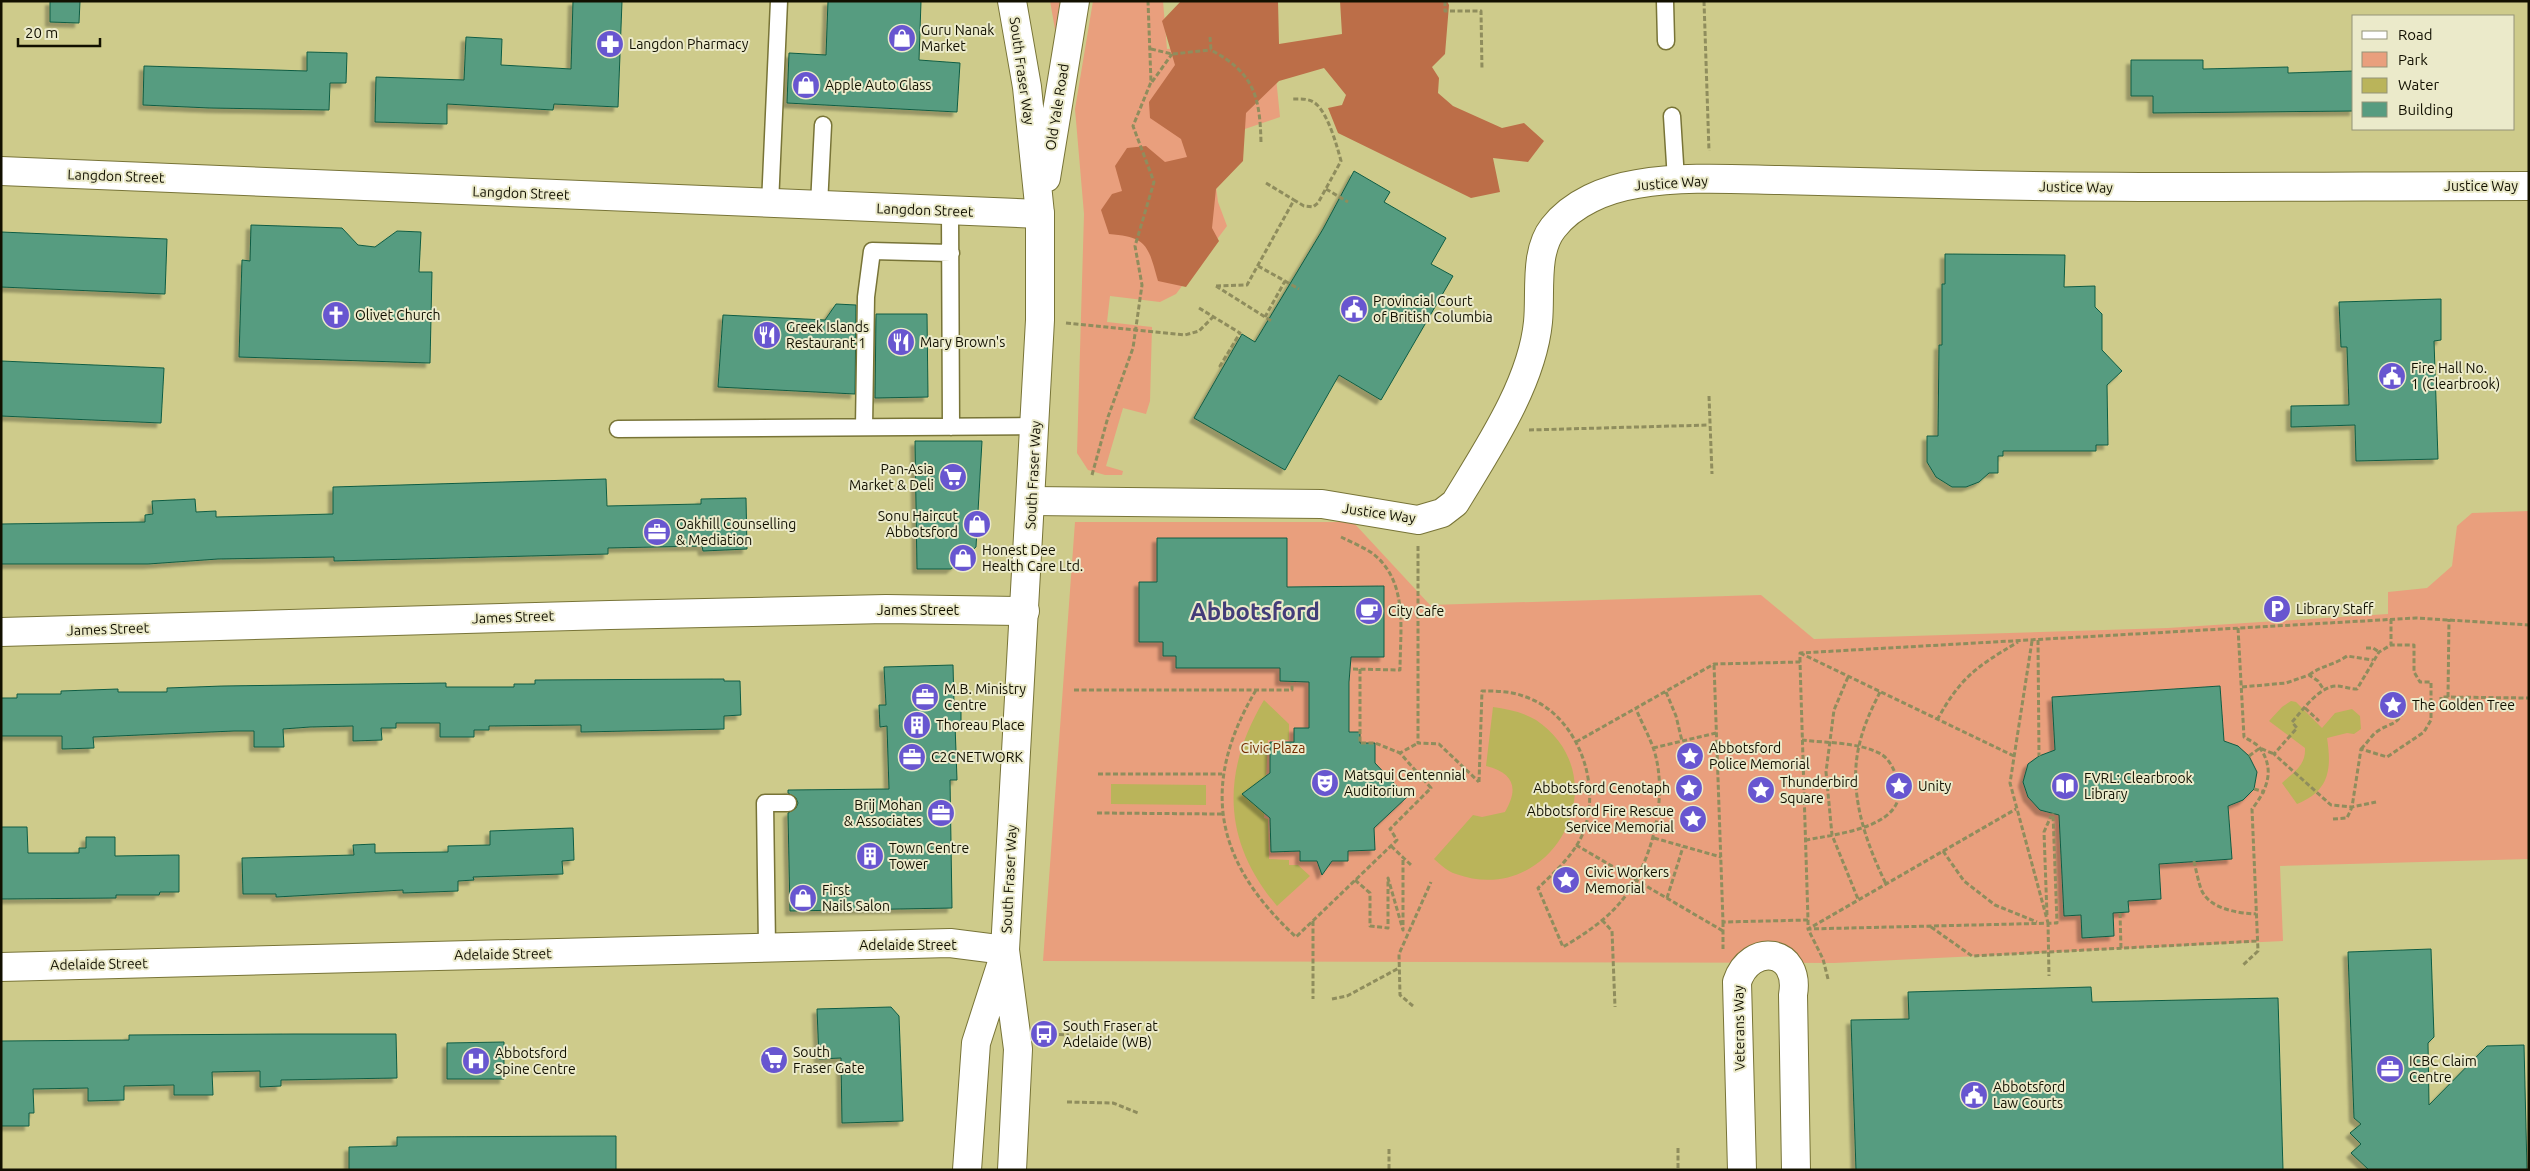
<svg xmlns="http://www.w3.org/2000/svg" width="2530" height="1171" viewBox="0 0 2530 1171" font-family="Ubuntu,sans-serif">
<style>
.green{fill:#e99f7d}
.forest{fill:#bc6e48}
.water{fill:#bab45a}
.building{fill:#579c80;stroke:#105d44;filter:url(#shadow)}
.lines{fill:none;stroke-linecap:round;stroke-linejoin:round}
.service-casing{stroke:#787437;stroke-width:19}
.minor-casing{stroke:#787437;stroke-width:30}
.secondary-casing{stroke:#787437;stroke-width:30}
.path{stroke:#8f8d5d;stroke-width:3;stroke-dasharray:5 2.5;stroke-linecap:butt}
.service{stroke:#fff;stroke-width:16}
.minor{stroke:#fff;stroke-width:28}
.secondary{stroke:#fff;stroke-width:28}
.labels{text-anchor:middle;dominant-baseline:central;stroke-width:4;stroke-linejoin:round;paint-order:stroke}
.poi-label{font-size:14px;fill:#121000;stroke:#ebeaca;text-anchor:start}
.street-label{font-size:14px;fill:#121000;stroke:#ebeaca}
.park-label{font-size:14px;fill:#752c00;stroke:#ebeaca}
.town-label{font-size:24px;font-weight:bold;fill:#423c79;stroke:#ebeaca}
</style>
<defs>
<filter id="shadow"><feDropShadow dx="-4.5" dy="4.5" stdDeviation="1" flood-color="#0004"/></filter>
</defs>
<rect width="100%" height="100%" fill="#cecb8b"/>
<path class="green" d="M1050,1h17l-11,34z
M1093,1h70l4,48 105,-11 8,79 -41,14 -25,40 4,31 9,24 -51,68 -16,8 -50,-6 -3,26 45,5 -2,74 -4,13 -23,-6 -17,58 17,5 -1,4h-17l-17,-5 -11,-17 7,-239 -9,-105z
M2529,511v348l-249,7 3,75 -449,22 -791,-2 32,-439h278l77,83 331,-10 53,44 354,-11 220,-14v-22l39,-4 25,-22 5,-40 15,-13z"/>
<path class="forest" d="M1181,1h97l1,43 63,-10 -2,-33h107l2,4 -4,49 -13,13 7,11 -1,15 15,13 49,22 22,-5 20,18 -16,21 -35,-4 7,34 -29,6 -133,-65 -10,-25 14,-3 4,-10 -22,-27 -45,13 -33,32 -3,48 -27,28 -4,39 7,13 -33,46 -28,-6c-10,-35 -10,-44 -49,-47l-8,-24 11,-16 10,-3 -7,-25 12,-18 19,-2 19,16 22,-5 -6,-18 -31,-21 -1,-16 26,-37 -13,-44z"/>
<path class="water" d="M1264,700l25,24v16h-21l-4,78 4,1 1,40 20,1v5h9l12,11 -33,30c-55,-65 -56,-134 -13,-206z
M2291,701l5,1 26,26 13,-15 17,-4 8,7 1,13 -7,5 -7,-1 -20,5c5,32 2,53 -30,66l-15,-21c12,-11 24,-18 23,-35l-36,-27 13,-14z
M1493,707c14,2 30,5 43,13 86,58 16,189 -80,154 -8,-2 -16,-10 -22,-15l39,-44 9,2 23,-5c14,-24 9,-39 -19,-46z
M1111,784l95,1v20l-95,-1z"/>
<path class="building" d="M50,1h30l-1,22 -29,-1z
M573,1h49l-4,106 -64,-3 -1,6 -106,-6v20l-72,-2 1,-45 88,3 2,-43 36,2 -1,26 70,4z
M828,1h93l-2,59 41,3 -3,49 -170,-9 2,-50 37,2z
M307,52l40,1 -1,30h-16l-1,27 -119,-2 -67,-3 1,-39 163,5z
M2131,60h72v9l85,-2v6l66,-2v40l-201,2v-17h-22z
M1354,171l36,21 -6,10 62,36 -15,26 22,12 -72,124 -42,-25 -54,95 -91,-52 48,-84 13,8 68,-113z
M251,225l91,3 16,17 17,2 22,-16 24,1 -2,40h13l-2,91 -191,-6 3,-97 8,1z
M1,232l166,7 -2,55 -164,-7z
M1945,254l120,1 -1,32 31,-1v21l7,7v36l20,21 -15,14 1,60h-12v6h-93v5h-5v17h-9l-10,9 -13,5h-14l-16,-10 -9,-15v-26h11l1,-91h3v-61h3z
M2441,299v41l-7,1 4,118 -82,2 -1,-36 -64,2v-21l58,-1 -2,-58h-6l-2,-45z
M836,304l20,1 -1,89 -137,-7 5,-72 102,5z
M876,314h51l1,83 -53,1z
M1,361l163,7 -3,55 -160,-7z
M915,441h67l-6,106 -25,22h-34z
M606,479l1,27 94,-2v-5l45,-1 1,51 -44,2 -1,-5 -94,2v6l-274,7v-4l-116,2 -70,5h-147v-40l144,-2v-7l8,-1 -1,-13 43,-2 1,13 20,-1v6l117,-3v-27z
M1157,538h130v49l97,-1v71h-33l-2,25v50h11v11h15v20l32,34 -33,31 1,22 -27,1v10h-16l-10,14 -5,-14h-17v-10l-29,1 -1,-34 -28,-24 28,-21v-31h24v-14h15v-46l-29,-1v-13h-104v-12h-13v-14h-24v-60h18z
M953,665l1,38 7,-1v22h-6l2,56h-7l2,128 -162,3 -2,-98 8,-5 2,-5 -2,-5 -8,-5v-3l101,-1 -2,-63 -7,1 -1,-22h7l-2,-38z
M724,679v2h16l1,34 -17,1v13l-143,3v-7l-92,1v4h-15v7h-34v-14h-44v5h-15l1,12 -29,1v-15l-43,1 -27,2 1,18h-30v-16h-20l-141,6 1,11 -32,1v-13h-61v-38h16v-4h44v-3l57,-2v3h49v-4l56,-2 223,-3v4h68v-3h21v-4z
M2220,686l4,55 14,5 11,10 8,16 -3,17 -11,11 -15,6 4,53 -73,5 2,35 -33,2 1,11 -16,1 1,23 -32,2 -1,-23 -17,1 -5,-101 -19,-5 -12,-13 -5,-15 5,-18 11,-8 16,-6 -3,-53z
M1,827h26l1,26h51v-5h7v-11h29v19l64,-1v37h-19l-1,3h-43v3l-115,1z
M573,828l1,32 -12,1 1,13 -90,3 1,3 -16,1v10l-55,2v-3l-127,7v-3h-33l-1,-36 112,-3 -1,-10 22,-1v9l73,-1v-6l42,-1v-14z
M2431,949l3,88 -6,6 1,62 58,-59 37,-1 3,125h-158l-18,-17 10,-9 -11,-11 11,-9 -7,-6 -6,-166z
M2091,987l1,15 186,-4 5,172h-427l-5,-150 58,-1 -1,-27z
M891,1007l8,9 4,105 -61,2 -1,-65 -22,1 -2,-50z
M294,1034h102l1,44 -116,2v6l-21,1v-16l-48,1 1,23h-39v-10l-50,1v14l-36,1v-13l-55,1 1,24h-5v13h-28v-85l128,-1v-5z
M504,1042v37h-57v-36z
M616,1136v34h-267v-23l48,-1v-9z"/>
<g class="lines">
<g class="service-casing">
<path id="service" d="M1665,1l1,40
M1672,116l4,64
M770,204l9,-203
M819,205l4,-80
M950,210l1,217
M864,427l2,-130 6,-46 79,2
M618,429l418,-3
M767,947l-2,-144h23"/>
</g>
<g class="minor-casing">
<path id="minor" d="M1,171l1039,43
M1031,501l291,3 96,16 24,-7 13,-10c32,-53 77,-119 83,-181 3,-29 -4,-70 15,-94 19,-25 53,-39 84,-44 46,-8 95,-5 142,-4 67,2 133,3 200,5 183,4 367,1 550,1
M1,632l609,-17 276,-6 139,2
M1,967l949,-24 55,7
M1742,1170l-5,-188c13,-40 64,-34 56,13l3,175"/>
</g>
<g class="secondary-casing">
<path id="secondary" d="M1046,178l29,-177
M967,1170l9,-127 27,-84
M1012,1170l6,-121 -13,-99 35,-630v-106l-13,-127 -15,-86"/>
</g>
<path class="path" d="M1445,1v10h36l1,59
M1704,1l5,150
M1210,37l1,13c43,23 49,46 50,93
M1151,49l21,5 39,-4
M1152,82l20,-28
M1266,183l28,17
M1326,189l22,13
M1258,266l27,15 -20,36
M1285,281l14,8
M1216,286l31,-1 47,-85 10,6 9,1 5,-4 23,-42c-4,-15 -13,-48 -26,-58 -7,-5 -15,-4 -23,-4
M1216,286l57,36
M1199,308l41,25 -20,33 2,2
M1066,323l119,12 14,-4 14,-14
M1709,396l3,78
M1529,430l180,-5
M1092,475l16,-58 25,-69 9,-63 -7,-39 19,-64 -21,-56 18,-44 -3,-81
M1341,537c10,5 22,10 31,16 37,28 28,77 28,117l-49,-1
M1418,546v197l21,1 40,38
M2391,619v26
M2238,628l6,109c5,3 13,7 16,11 16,23 6,43 -8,61l6,142 -16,15
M2038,640l1,116
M2032,641l-22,142 38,140
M2366,648h7l6,4
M1800,653l214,103
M1800,662v-9l616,-35 113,7
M1360,669v74h15l25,10
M2309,675c12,-9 25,-10 38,-19l26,4
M1848,677l-14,33 -8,62 6,63 26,64
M2242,687l44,-4 23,-8 9,6 6,9
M1074,690h218v-8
M1256,690c-57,96 -41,172 40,247l101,-97 -7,-11 41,-41 -31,-35 18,-10
M1666,692l10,24 6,25
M1880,692c-9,18 -17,35 -21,54 -11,47 7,97 27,138
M2448,697l1,-78
M2431,707h10v-10l88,1
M2305,708l14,13
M1937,720c24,-43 39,-53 81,-78
M1802,740c24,3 57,2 79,14 9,5 15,19 17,29 11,45 -63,51 -92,57
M1576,742l138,-78 86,-2 8,258 -85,2 -9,-258
M1653,748l63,-15
M2361,749c5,-5 9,-11 14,-16 17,-13 23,-4 31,-30
M2249,756l11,-8 14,6
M1098,774h124
M1479,782l3,-91c13,0 28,0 41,5 52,16 78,83 62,132 -8,24 -29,43 -47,60l25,59c20,-12 40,-25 55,-42 34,-38 52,-109 35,-158 -5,-13 -12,-26 -17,-38
M2254,789l11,3
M1097,813l125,1
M2333,819l14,-1 5,-11 9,-58 26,8 37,-25 7,-12v-38h-11l-6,-10v-27h-23l-12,7 -22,37c-7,0 -14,-3 -20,-3 -18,0 -34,24 -45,36l5,6 -23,26 57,51 21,2 24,-5
M1654,838l67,19
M1576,845l147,86
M1391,846l20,19
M1943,851l21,30 31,24 42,17
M2194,861c2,9 4,19 7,28 8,20 36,24 55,25
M1355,880l15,13v33l18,2v-50l15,52v-72
M1667,898l16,-51
M2120,913l1,36
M2047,915l-3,-83 7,-16
M1602,920l10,11 3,76
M1808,920v9l249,-6 -4,-110
M1313,921v78
M1723,922v27
M2048,922l1,54
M1931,927l41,29 286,-15
M1828,979l-5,-20 -15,-30 208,-120
M1332,999l15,-3 52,-28
M1413,1006l-13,-11 -1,-41 32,-72
M1044,1034l25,1
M1067,1102l46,1 25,10
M1678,1148v22
M1389,1149v21"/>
<use href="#service" class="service"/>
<use href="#minor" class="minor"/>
<use href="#secondary" class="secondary"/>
</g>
<defs>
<g id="shop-disc" transform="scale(1.4375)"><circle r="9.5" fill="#6856d0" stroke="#ebeaca"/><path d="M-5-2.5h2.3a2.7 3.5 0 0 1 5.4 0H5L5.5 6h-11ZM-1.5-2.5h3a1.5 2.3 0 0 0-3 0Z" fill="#fff"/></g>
<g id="pharmacy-disc" transform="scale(1.4375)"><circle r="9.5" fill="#6856d0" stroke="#ebeaca"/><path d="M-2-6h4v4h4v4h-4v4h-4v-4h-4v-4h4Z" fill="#fff"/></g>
<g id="civic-disc" transform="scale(1.4375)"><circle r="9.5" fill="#6856d0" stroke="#ebeaca"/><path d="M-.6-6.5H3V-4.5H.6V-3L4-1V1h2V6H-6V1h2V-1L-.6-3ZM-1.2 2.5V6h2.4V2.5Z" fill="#fff"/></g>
<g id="church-disc" transform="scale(1.4375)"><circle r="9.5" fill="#6856d0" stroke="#ebeaca"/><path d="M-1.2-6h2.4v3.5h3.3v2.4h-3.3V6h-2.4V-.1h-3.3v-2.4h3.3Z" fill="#fff"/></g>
<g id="restaurant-disc" transform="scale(1.4375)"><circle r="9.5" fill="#6856d0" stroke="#ebeaca"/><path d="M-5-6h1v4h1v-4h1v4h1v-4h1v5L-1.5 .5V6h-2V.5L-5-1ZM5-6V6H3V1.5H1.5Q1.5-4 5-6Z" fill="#fff"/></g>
<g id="supermarket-disc" transform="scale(1.4375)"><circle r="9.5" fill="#6856d0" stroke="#ebeaca"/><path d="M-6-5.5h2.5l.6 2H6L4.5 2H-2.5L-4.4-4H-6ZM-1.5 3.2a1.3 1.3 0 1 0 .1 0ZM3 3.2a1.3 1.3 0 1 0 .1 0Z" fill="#fff"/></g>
<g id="office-disc" transform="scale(1.4375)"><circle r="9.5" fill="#6856d0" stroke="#ebeaca"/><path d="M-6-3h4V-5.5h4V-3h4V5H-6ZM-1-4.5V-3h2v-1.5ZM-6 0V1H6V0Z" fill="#fff"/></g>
<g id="parking-disc" transform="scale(1.4375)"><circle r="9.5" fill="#6856d0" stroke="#ebeaca"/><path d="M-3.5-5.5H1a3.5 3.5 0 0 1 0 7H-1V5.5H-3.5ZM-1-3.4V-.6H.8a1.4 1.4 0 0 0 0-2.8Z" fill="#fff"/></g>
<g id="cafe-disc" transform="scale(1.4375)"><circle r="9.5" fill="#6856d0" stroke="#ebeaca"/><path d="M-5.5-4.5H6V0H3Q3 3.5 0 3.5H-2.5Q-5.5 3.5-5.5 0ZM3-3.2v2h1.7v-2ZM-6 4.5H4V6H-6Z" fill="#fff"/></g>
<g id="sight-disc" transform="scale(1.4375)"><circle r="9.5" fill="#6856d0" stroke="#ebeaca"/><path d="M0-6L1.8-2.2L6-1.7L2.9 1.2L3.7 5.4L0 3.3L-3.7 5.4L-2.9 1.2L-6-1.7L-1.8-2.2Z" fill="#fff"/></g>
<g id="building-disc" transform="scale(1.4375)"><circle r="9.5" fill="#6856d0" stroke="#ebeaca"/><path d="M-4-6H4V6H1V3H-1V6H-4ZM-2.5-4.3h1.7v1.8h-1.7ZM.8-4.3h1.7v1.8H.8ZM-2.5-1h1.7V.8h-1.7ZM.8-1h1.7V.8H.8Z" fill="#fff"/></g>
<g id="theatre-disc" transform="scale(1.4375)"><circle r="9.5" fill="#6856d0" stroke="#ebeaca"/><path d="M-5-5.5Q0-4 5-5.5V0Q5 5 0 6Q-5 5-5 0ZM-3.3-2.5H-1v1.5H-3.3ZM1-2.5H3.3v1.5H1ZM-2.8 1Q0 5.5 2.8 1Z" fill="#fff"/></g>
<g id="library-disc" transform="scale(1.4375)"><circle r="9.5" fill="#6856d0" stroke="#ebeaca"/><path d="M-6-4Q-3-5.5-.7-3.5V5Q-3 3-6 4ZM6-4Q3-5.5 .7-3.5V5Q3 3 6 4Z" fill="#fff"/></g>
<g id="bus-disc" transform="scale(1.4375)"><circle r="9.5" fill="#6856d0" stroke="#ebeaca"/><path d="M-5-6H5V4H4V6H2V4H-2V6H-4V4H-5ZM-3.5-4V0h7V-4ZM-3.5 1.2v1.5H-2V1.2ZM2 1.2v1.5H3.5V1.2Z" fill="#fff"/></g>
<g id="hospital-disc" transform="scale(1.4375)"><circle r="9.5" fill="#6856d0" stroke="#ebeaca"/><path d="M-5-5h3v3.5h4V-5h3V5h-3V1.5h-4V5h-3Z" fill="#fff"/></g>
</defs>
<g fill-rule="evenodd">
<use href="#shop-disc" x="902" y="38"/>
<use href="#pharmacy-disc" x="610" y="44"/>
<use href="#shop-disc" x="806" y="85"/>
<use href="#civic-disc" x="1354" y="309"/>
<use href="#church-disc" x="336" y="315"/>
<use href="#restaurant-disc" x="767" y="335"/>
<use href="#restaurant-disc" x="901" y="342"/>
<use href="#civic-disc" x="2392" y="376"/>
<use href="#supermarket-disc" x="953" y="477"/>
<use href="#shop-disc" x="977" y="524"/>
<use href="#office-disc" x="657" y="532"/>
<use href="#shop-disc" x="963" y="558"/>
<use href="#parking-disc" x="2277" y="609"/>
<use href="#cafe-disc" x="1369" y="611"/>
<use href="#office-disc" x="925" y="697"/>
<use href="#sight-disc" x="2393" y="705"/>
<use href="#building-disc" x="917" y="725"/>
<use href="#sight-disc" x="1690" y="756"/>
<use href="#office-disc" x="912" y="757"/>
<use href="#theatre-disc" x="1325" y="783"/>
<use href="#sight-disc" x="1899" y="786"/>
<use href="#library-disc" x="2065" y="786"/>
<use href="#sight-disc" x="1689" y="788"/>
<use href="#sight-disc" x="1761" y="790"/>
<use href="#office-disc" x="941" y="813"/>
<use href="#sight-disc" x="1693" y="819"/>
<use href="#building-disc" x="870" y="856"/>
<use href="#sight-disc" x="1566" y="880"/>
<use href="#shop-disc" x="803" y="898"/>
<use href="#bus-disc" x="1044" y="1034"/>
<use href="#supermarket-disc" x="774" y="1060"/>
<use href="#hospital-disc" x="476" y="1061"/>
<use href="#office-disc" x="2390" y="1069"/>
<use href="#civic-disc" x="1974" y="1095"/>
</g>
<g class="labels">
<g class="poi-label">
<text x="921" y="30">Guru Nanak<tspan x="921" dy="16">Market</tspan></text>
<text x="629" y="44">Langdon Pharmacy</text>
<text x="825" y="85">Apple Auto Glass</text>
<text x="1373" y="301">Provincial Court<tspan x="1373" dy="16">of British Columbia</tspan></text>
<text x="355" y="315">Olivet Church</text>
<text x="786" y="327">Greek Islands<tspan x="786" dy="16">Restaurant 1</tspan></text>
<text x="920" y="342">Mary Brown's</text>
<text x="2411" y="368">Fire Hall No.<tspan x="2411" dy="16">1 (Clearbrook)</tspan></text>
<text x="934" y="469" text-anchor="end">Pan-Asia<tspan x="934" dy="16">Market &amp; Deli</tspan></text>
<text x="958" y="516" text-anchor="end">Sonu Haircut<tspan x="958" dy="16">Abbotsford</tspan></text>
<text x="676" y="524">Oakhill Counselling<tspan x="676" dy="16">&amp; Mediation</tspan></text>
<text x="982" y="550">Honest Dee<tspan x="982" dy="16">Health Care Ltd.</tspan></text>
<text x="2296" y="609">Library Staff</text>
<text x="1388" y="611">City Cafe</text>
<text x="944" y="689">M.B. Ministry<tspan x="944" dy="16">Centre</tspan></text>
<text x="2412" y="705">The Golden Tree</text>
<text x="936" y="725">Thoreau Place</text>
<text x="1709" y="748">Abbotsford<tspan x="1709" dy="16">Police Memorial</tspan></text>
<text x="931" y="757">C2CNETWORK</text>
<text x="1344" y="775">Matsqui Centennial<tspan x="1344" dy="16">Auditorium</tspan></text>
<text x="2084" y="778">FVRL: Clearbrook<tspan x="2084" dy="16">Library</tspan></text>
<text x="1780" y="782">Thunderbird<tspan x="1780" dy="16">Square</tspan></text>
<text x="1918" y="786">Unity</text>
<text x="1670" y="788" text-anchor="end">Abbotsford Cenotaph</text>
<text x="922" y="805" text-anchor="end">Brij Mohan<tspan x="922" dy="16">&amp; Associates</tspan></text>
<text x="1674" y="811" text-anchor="end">Abbotsford Fire Rescue<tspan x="1674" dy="16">Service Memorial</tspan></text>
<text x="889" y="848">Town Centre<tspan x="889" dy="16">Tower</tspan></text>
<text x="1585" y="872">Civic Workers<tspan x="1585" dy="16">Memorial</tspan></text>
<text x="822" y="890">First<tspan x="822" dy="16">Nails Salon</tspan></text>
<text x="1063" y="1026">South Fraser at<tspan x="1063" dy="16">Adelaide (WB)</tspan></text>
<text x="793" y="1052">South<tspan x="793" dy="16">Fraser Gate</tspan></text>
<text x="495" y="1053">Abbotsford<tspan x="495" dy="16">Spine Centre</tspan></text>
<text x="2409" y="1061">ICBC Claim<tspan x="2409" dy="16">Centre</tspan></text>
<text x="1993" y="1087">Abbotsford<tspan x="1993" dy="16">Law Courts</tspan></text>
</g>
<g class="street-label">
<text transform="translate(1022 71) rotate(82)">South Fraser Way</text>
<text transform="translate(1057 107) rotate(-81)">Old Yale Road</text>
<text transform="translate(116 176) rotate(2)">Langdon Street</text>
<text transform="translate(1671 183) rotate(-4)">Justice Way</text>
<text x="2481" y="186">Justice Way</text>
<text transform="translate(2076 187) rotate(1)">Justice Way</text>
<text transform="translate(521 193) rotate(2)">Langdon Street</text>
<text transform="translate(925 210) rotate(2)">Langdon Street</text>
<text transform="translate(1033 475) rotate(-87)">South Fraser Way</text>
<text transform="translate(1379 513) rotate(8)">Justice Way</text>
<text x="918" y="610">James Street</text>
<text transform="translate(513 617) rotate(-2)">James Street</text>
<text transform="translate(108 629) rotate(-2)">James Street</text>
<text transform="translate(1009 879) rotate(-87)">South Fraser Way</text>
<text x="908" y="945">Adelaide Street</text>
<text transform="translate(503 954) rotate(-1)">Adelaide Street</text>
<text transform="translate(99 964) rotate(-1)">Adelaide Street</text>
<text transform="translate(1739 1028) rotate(-91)">Veterans Way</text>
</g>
<g class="park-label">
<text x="1273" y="748">Civic Plaza</text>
</g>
<g class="town-label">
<text x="1255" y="611">Abbotsford</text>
</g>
</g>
<rect width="2530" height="1171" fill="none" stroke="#121000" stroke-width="5"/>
<rect x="2352" y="15" width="162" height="115" fill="#ebeaca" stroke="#949379"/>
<rect x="2362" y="31" width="25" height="8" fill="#ffffff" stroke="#949379"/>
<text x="2398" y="40" font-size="15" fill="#121000">Road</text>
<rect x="2362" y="52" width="25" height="15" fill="#e99f7d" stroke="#949379"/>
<text x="2398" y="65" font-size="15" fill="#121000">Park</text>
<rect x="2362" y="78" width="25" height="15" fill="#bab45a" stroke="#949379"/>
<text x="2398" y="90" font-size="15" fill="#121000">Water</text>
<rect x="2362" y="102" width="25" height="15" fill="#579c80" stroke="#949379"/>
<text x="2398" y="115" font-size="15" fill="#121000">Building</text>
<path d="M18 38v8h82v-8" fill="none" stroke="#121000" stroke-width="2.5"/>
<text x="25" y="38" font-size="15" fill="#121000" stroke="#ebeaca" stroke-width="4" paint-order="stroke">20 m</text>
</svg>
